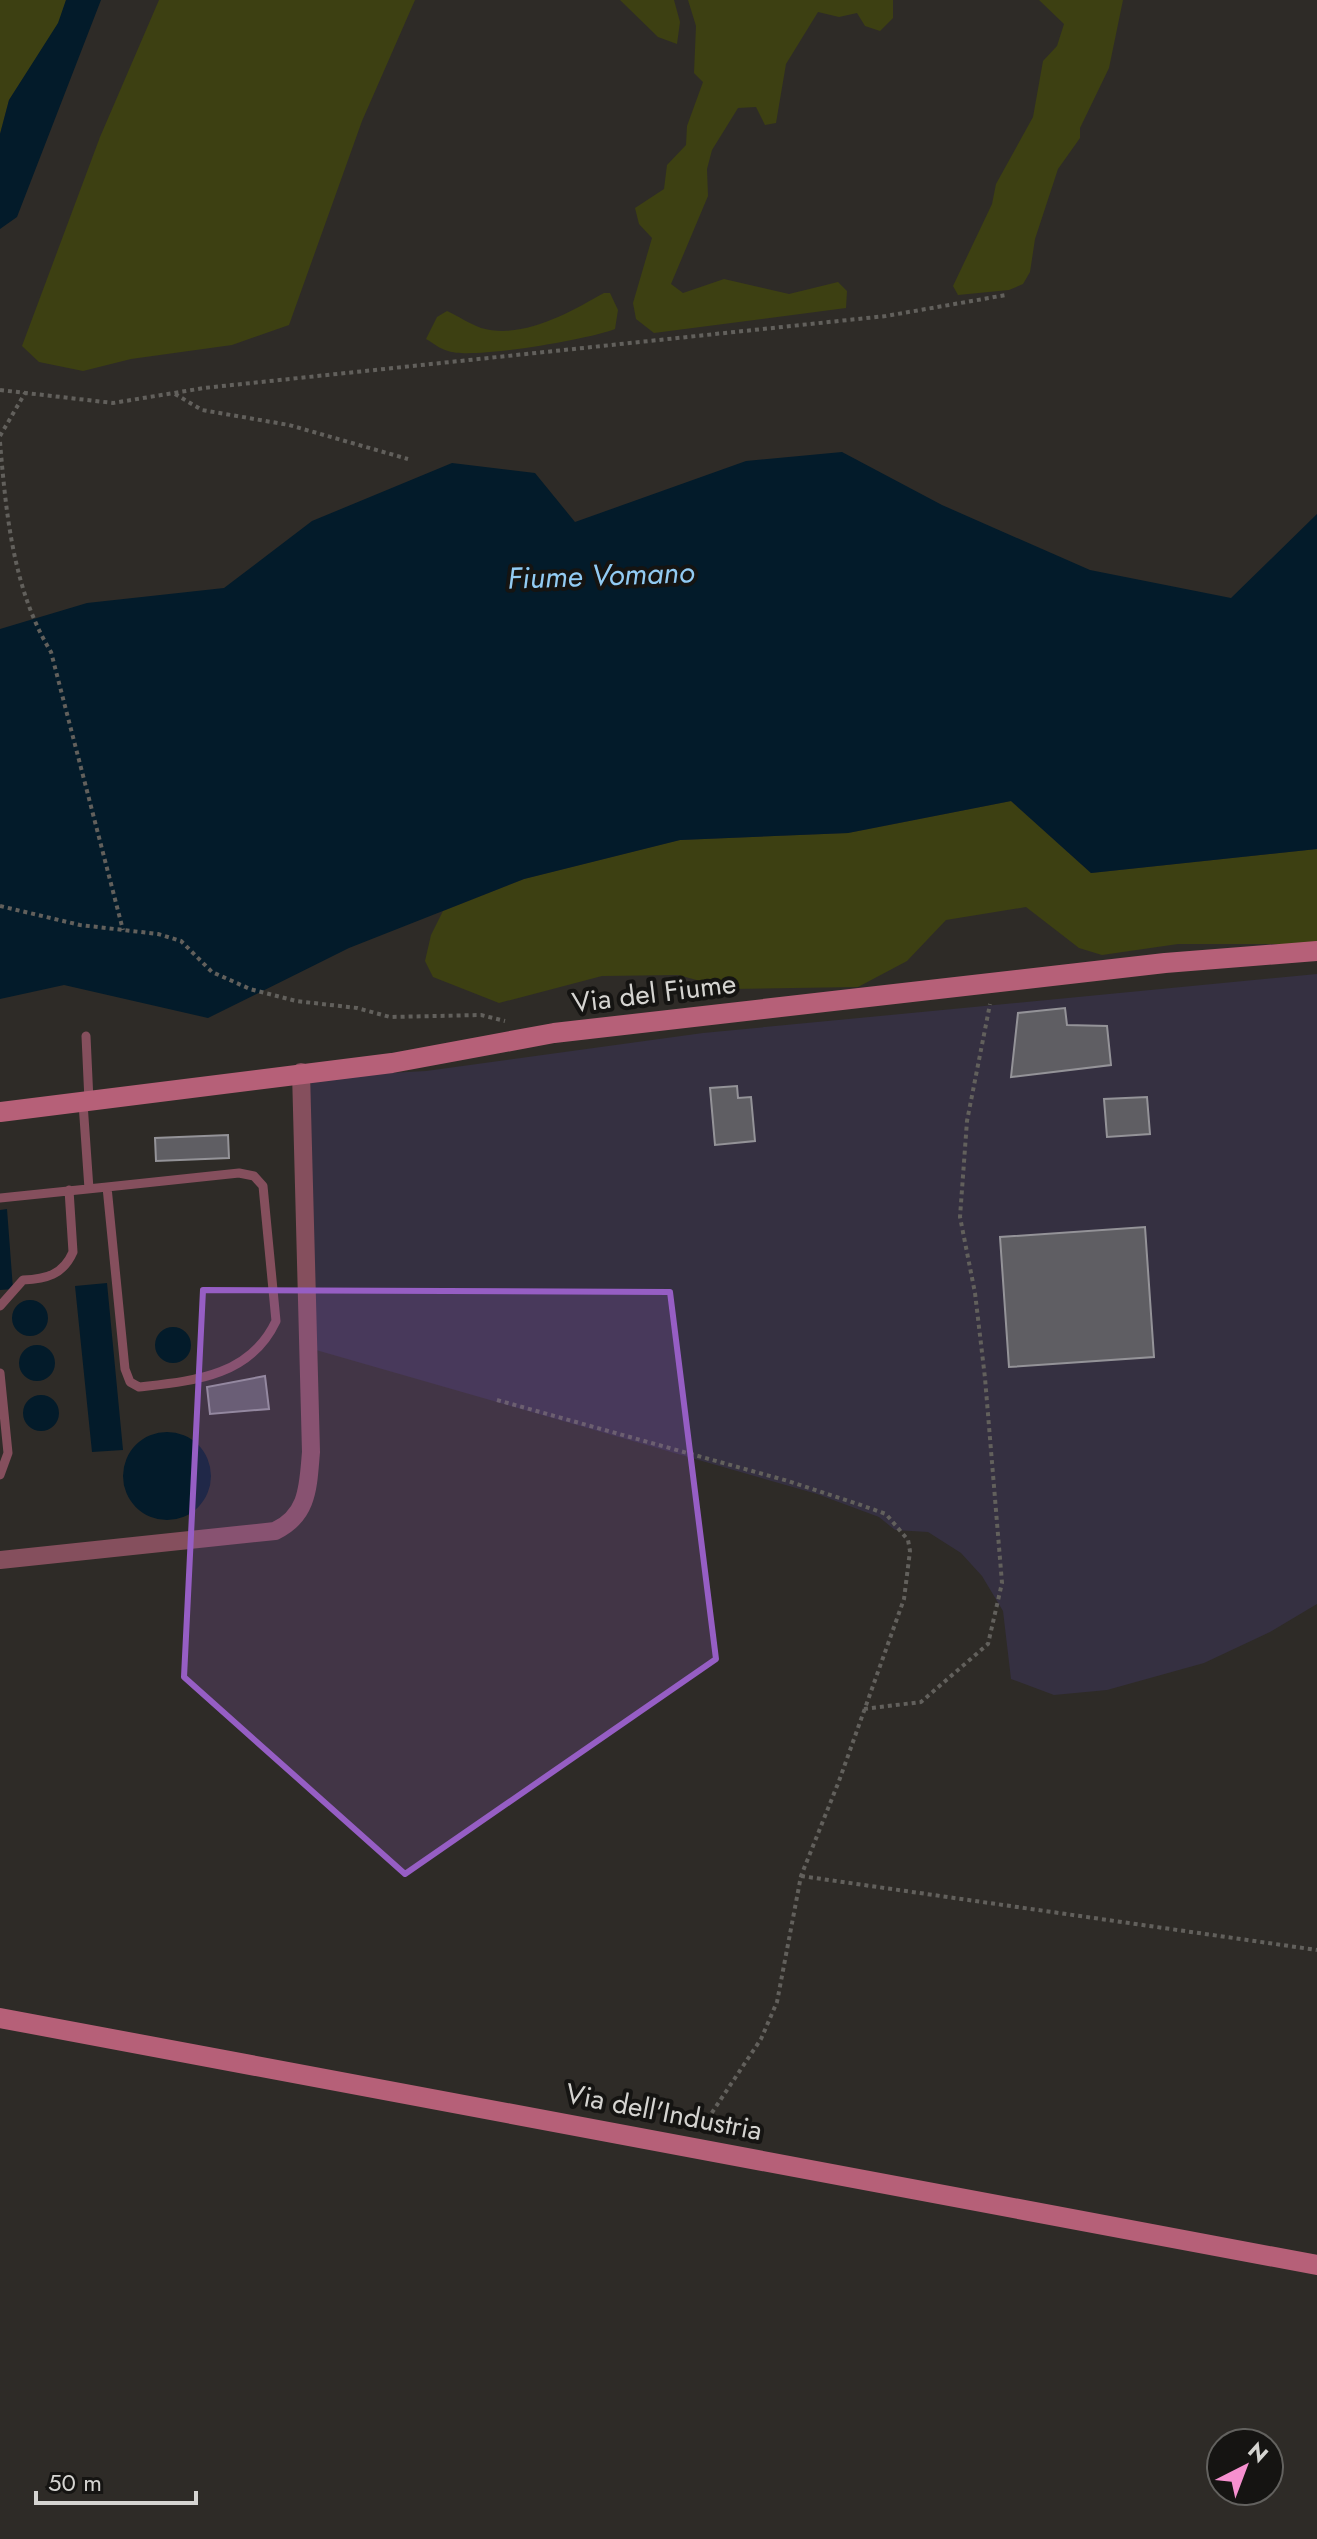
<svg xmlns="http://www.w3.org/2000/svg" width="1317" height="2539" viewBox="0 0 1317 2539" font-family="Jost,sans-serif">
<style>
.industrial{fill:#353041}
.green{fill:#3d4012}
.water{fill:#031b2a}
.building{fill:#5f5e63;stroke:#949398;stroke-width:2}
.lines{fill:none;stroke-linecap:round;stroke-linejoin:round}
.path{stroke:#62605c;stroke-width:4;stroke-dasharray:4 4;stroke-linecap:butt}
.lane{stroke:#854f5d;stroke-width:9}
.street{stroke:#854f5d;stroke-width:18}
.secondary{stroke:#b66078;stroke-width:20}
.marked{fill:#965ec4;fill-opacity:0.2;stroke:#965ec4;stroke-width:6;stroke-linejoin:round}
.labels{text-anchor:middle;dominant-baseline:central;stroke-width:8;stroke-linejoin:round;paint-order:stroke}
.street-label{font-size:28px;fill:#d5d4d1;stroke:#151412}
.water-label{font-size:30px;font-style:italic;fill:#92cbf3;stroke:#151412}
</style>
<rect width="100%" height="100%" fill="#2e2b27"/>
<path class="industrial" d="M1317,974v630l-47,28 -66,31 -97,27 -53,5 -43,-16 -8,-68 -21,-35 -21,-23 -33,-21 -33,-2 -16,-13 -62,-23 -508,-146 -2,-259 8,-12 111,-6 277,-38z"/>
<path class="green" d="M0,0h66l-7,23 -50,77 -9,34z
M159,0h256l-53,121 -73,204 -57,20 -101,14 -48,12 -44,-9 -17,-16 78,-209z
M620,0h54l6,22 -3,22 -19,-7z
M688,0h205v18l-13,13 -15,-5 -8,-13 -18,4 -21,-5 -32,52 -10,59 -11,2 -9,-18 -18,1 -26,42 -5,19 1,27 -37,88 12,9 41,-14 65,15 49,-12 9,9 -1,17 -192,25 -18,-14 -3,-16 19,-65 -13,-14 -4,-16 29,-19 3,-24 19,-20 1,-19 16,-44 -9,-9 2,-47z
M1039,0h84l-14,68 -29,60v10l-22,31 -23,70 -5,33 -7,12 -14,6 -51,5 -5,-9 39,-82 4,-20 37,-67 10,-56 14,-15 7,-22z
M604,293h6l8,17 -3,19c-25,10 -143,31 -167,22 -8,-2 -15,-8 -22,-12l11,-22 10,-6c11,5 23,13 34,17 42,12 89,-16 123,-35z
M1011,801l80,72 226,-24v95h-139l-76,11 -23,-7 -53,-41 -80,13 -39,41 -49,26 -128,2 -52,-14 -76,1 -103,27 -66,-26 -8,-16 6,-26 12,-24 81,-32 156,-39 168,-7z"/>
<path class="water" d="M66,0h35l-84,217 -17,12v-95l9,-34 49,-77z
M842,452l100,53 148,65 141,28 86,-84v335l-226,24 -80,-72 -163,32 -168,7 -156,39 -175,69 -141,70 -144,-33 -64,14v-370l87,-26 137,-15 88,-67 140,-58 83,10 40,49 171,-61z
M7,1209l6,80 -13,1v-80z
M107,1283l16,167 -31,2 -17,-166z
M12 1318a18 18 0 1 1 36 0a18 18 0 1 1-36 0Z
M155 1345a18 18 0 1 1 36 0a18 18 0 1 1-36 0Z
M19 1363a18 18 0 1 1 36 0a18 18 0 1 1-36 0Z
M23 1413a18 18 0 1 1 36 0a18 18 0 1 1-36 0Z
M123 1476a44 44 0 1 1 88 0a44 44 0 1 1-88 0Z"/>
<path class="building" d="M1065,1008l2,17 40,1 4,39 -100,12 7,-64z
M737,1086l1,12 13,-1 4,44 -40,4 -5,-57z
M1147,1097l3,37 -43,3 -3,-38z
M228,1135l1,23 -73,3 -1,-23z
M1145,1227l9,130 -145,10 -9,-130z
M265,1376l4,33 -59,5 -3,-27z"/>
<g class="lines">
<path class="path" d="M0,390l113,13 91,-15 682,-72 120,-21
M175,394l27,16 87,15 119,34
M0,436l25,-43
M0,442c6,71 13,148 51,210l72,278
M0,906l80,19 78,9 23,7 31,31 38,17 46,12 61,7 33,9 91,-2 24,6
M497,1400l291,81 70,23 28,10 22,26 2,11 -6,48 -65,182 -38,95 -24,126 -16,37 -60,90
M864,1709l57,-7 67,-58 14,-61 -17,-205 -10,-85 -15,-76 7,-96 23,-117
M801,1876l516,74"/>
<path class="lane" d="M86,1036l3,65
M83,1103l6,86
M0,1198l107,-11 132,-14 15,3 9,10 13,135c-26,56 -84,60 -137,66l-9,-5 -5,-13 -18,-182
M0,1306l23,-26c23,-1 40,-5 50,-28l-4,-62
M0,1373l8,80 -8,22"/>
<path class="street" d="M0,1560l275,-29c34,-16 33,-46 36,-79l-10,-380"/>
<path class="secondary" d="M0,1112l392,-49 162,-30 611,-70 152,-12
M0,2018l1317,247"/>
</g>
<path class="marked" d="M203,1290l467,2 46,367 -311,215 -221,-197z"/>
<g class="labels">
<g class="street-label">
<text transform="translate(654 993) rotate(-7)">Via del Fiume</text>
<text transform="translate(664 2112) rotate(11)">Via dell'Industria</text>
</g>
<g class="water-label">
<text transform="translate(601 575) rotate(-2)">Fiume Vomano</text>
</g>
</g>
<g transform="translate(1245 2467) rotate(42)"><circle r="38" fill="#151412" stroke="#62615e" stroke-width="2"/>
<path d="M0-6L14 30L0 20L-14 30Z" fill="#f690cf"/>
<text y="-12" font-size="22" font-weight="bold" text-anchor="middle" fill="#d5d4d1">N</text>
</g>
<path d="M36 2491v12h160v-12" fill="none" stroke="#d5d4d1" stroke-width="4"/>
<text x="48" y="2491" font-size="24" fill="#d5d4d1" stroke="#151412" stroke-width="6" paint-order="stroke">50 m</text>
</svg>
